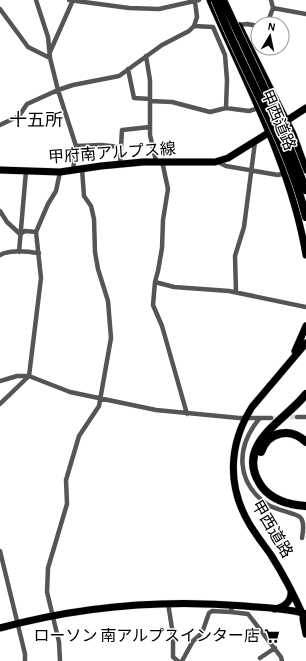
<svg xmlns="http://www.w3.org/2000/svg" width="306" height="661" viewBox="0 0 306 661" font-family="'Alegreya Sans','Noto Sans JP',sans-serif">
<style>
.lines{fill:none;stroke-linecap:round;stroke-linejoin:round}
.minor-tunnel{stroke:#d9d9d9;stroke-width:4.5;stroke-dasharray:4.5 2;stroke-linecap:butt}
.primary-casing{stroke:#dbdbdb;stroke-width:8}
.trunk-casing{stroke:#dbdbdb;stroke-width:8}
.motorway-casing{stroke:#dbdbdb;stroke-width:9}
.minor{stroke:#555;stroke-width:4.5}
.primary{stroke:#000;stroke-width:7}
.trunk{stroke:#000;stroke-width:7}
.motorway{stroke:#000;stroke-width:8}
.motorway-bridge-casing{stroke:#dbdbdb;stroke-width:9;stroke-linecap:butt}
.motorway-bridge{stroke:#000;stroke-width:8}
.labels{text-anchor:middle;dominant-baseline:central;stroke-width:3;stroke-linejoin:round;paint-order:stroke}
.street-label{font-size:16px;fill:#000;stroke:#fff}
.poi-label{font-size:16px;fill:#000;stroke:#fff;text-anchor:end}
.quarter-label{font-size:18px;fill:#000;stroke:#fff}
</style>
<rect width="100%" height="100%" fill="#fff"/>
<g class="lines">
<path class="minor-tunnel" d="M271,418l26,-1"/>
<g class="primary-casing">
<path id="primary" d="M283,123l23,-15
M0,170l60,2 41,-6 42,-4h72l13,-4 45,-28
M0,628c81,-22 162,-29 245,-22 20,2 42,2 61,8"/>
</g>
<g class="trunk-casing">
<path id="trunk" d="M210,0c36,83 81,165 96,255
M239,26l54,108 13,36
M306,343l-54,64c-24,38 -25,80 -2,118 6,10 14,20 21,30 14,22 25,44 35,67
M295,351l11,-25
M275,609c10,-2 17,-8 16,-19
M303,619l3,15"/>
</g>
<g class="motorway-casing">
<path id="motorway" d="M306,394c-21,27 -74,51 -44,93 11,14 27,18 44,19
M261,452c7,-21 30,-25 45,-10"/>
</g>
<path class="minor" d="M36,0l12,37 2,21 8,32 18,56 -3,24
M69,0l60,8 30,1 40,-9
M271,0l2,8 33,6
M0,9l28,38 22,11
M267,24l6,-16
M239,25l8,-1 11,2
M194,26l19,1 12,28 2,25 -1,28
M50,52l23,-52
M146,56l4,24v55l6,26
M128,69l6,29 16,1
M150,101l22,1 38,10 16,-4 23,3 10,-3
M0,125l19,-9 8,-12 31,-14 15,-5 46,-9 43,-31 27,-14 5,-5 3,-9 -2,-15
M76,146l25,-1 19,2
M162,161l6,28 -5,31 -1,28 -4,23 -3,11 -2,23 9,21 25,88
M218,162l8,4 52,9 7,-2
M120,164l2,-34 28,-3
M0,211l7,11 13,12 5,-3 11,1
M19,252l7,-81
M0,255c10,-6 27,-3 39,-2
M155,282l19,5 55,4 77,16
M236,292l-1,-36 9,-29 11,-85
M0,381l17,-5h12l41,16 86,18 83,8h32
M0,404l29,-28 12,-98 -5,-46 12,-28 8,-13 4,-19
M297,417h9
M259,419c-23,28 -24,63 9,86 9,5 26,8 32,12 5,5 3,15 2,21
M0,551l25,103v7
M168,603l5,32v22l5,4
M231,612l17,2 33,43 1,4
M247,637l13,-8
M260,658l15,-10
M60,661l-1,-19 -12,-50 1,-24 19,-64 -1,-24 13,-44 20,-30 12,-68 -3,-37 -10,-32 -3,-17 -1,-33 -3,-13 -7,-10 -2,-27
M182,661l11,-20 9,-8 7,-20 3,-2 19,1 1,-7"/>
<use href="#primary" class="primary"/>
<use href="#trunk" class="trunk"/>
<use href="#motorway" class="motorway"/>
<g class="motorway-bridge-casing">
<path id="motorway-bridge" d="M215,0c29,74 71,139 91,217
M223,0l55,118 28,72"/>
</g>
<use href="#motorway-bridge" class="motorway-bridge"/>
</g>
<defs>
<g id="supermarket-bare" transform="scale(1.2)"><path d="M-6-5.5h2.5l.6 2H6L4.5 2H-2.5L-4.4-4H-6ZM-1.5 3.2a1.3 1.3 0 1 0 .1 0ZM3 3.2a1.3 1.3 0 1 0 .1 0Z" fill="#000" stroke="#fff" stroke-width="2.5" paint-order="stroke"/></g>
</defs>
<g fill-rule="evenodd">
<use href="#supermarket-bare" x="272" y="636"/>
</g>
<g class="labels">
<g class="street-label">
<text transform="translate(278 120) rotate(67)">甲西道路</text>
<text transform="translate(112 153) rotate(-4)">甲府南アルプス線</text>
<text transform="translate(272 529) rotate(59)">甲西道路</text>
</g>
<g class="poi-label">
<text x="260" y="636">ローソン 南アルプスインター店</text>
</g>
<g class="quarter-label">
<text x="36" y="121">十五所</text>
</g>
</g>
<g transform="translate(270 36) rotate(10)"><circle r="19" fill="#ffffff" stroke="#999999"/>
<path d="M0-3L7 15L0 10L-7 15Z" fill="#000000"/>
<text y="-6" font-size="11" font-weight="bold" text-anchor="middle" fill="#000000">N</text>
</g>
</svg>
